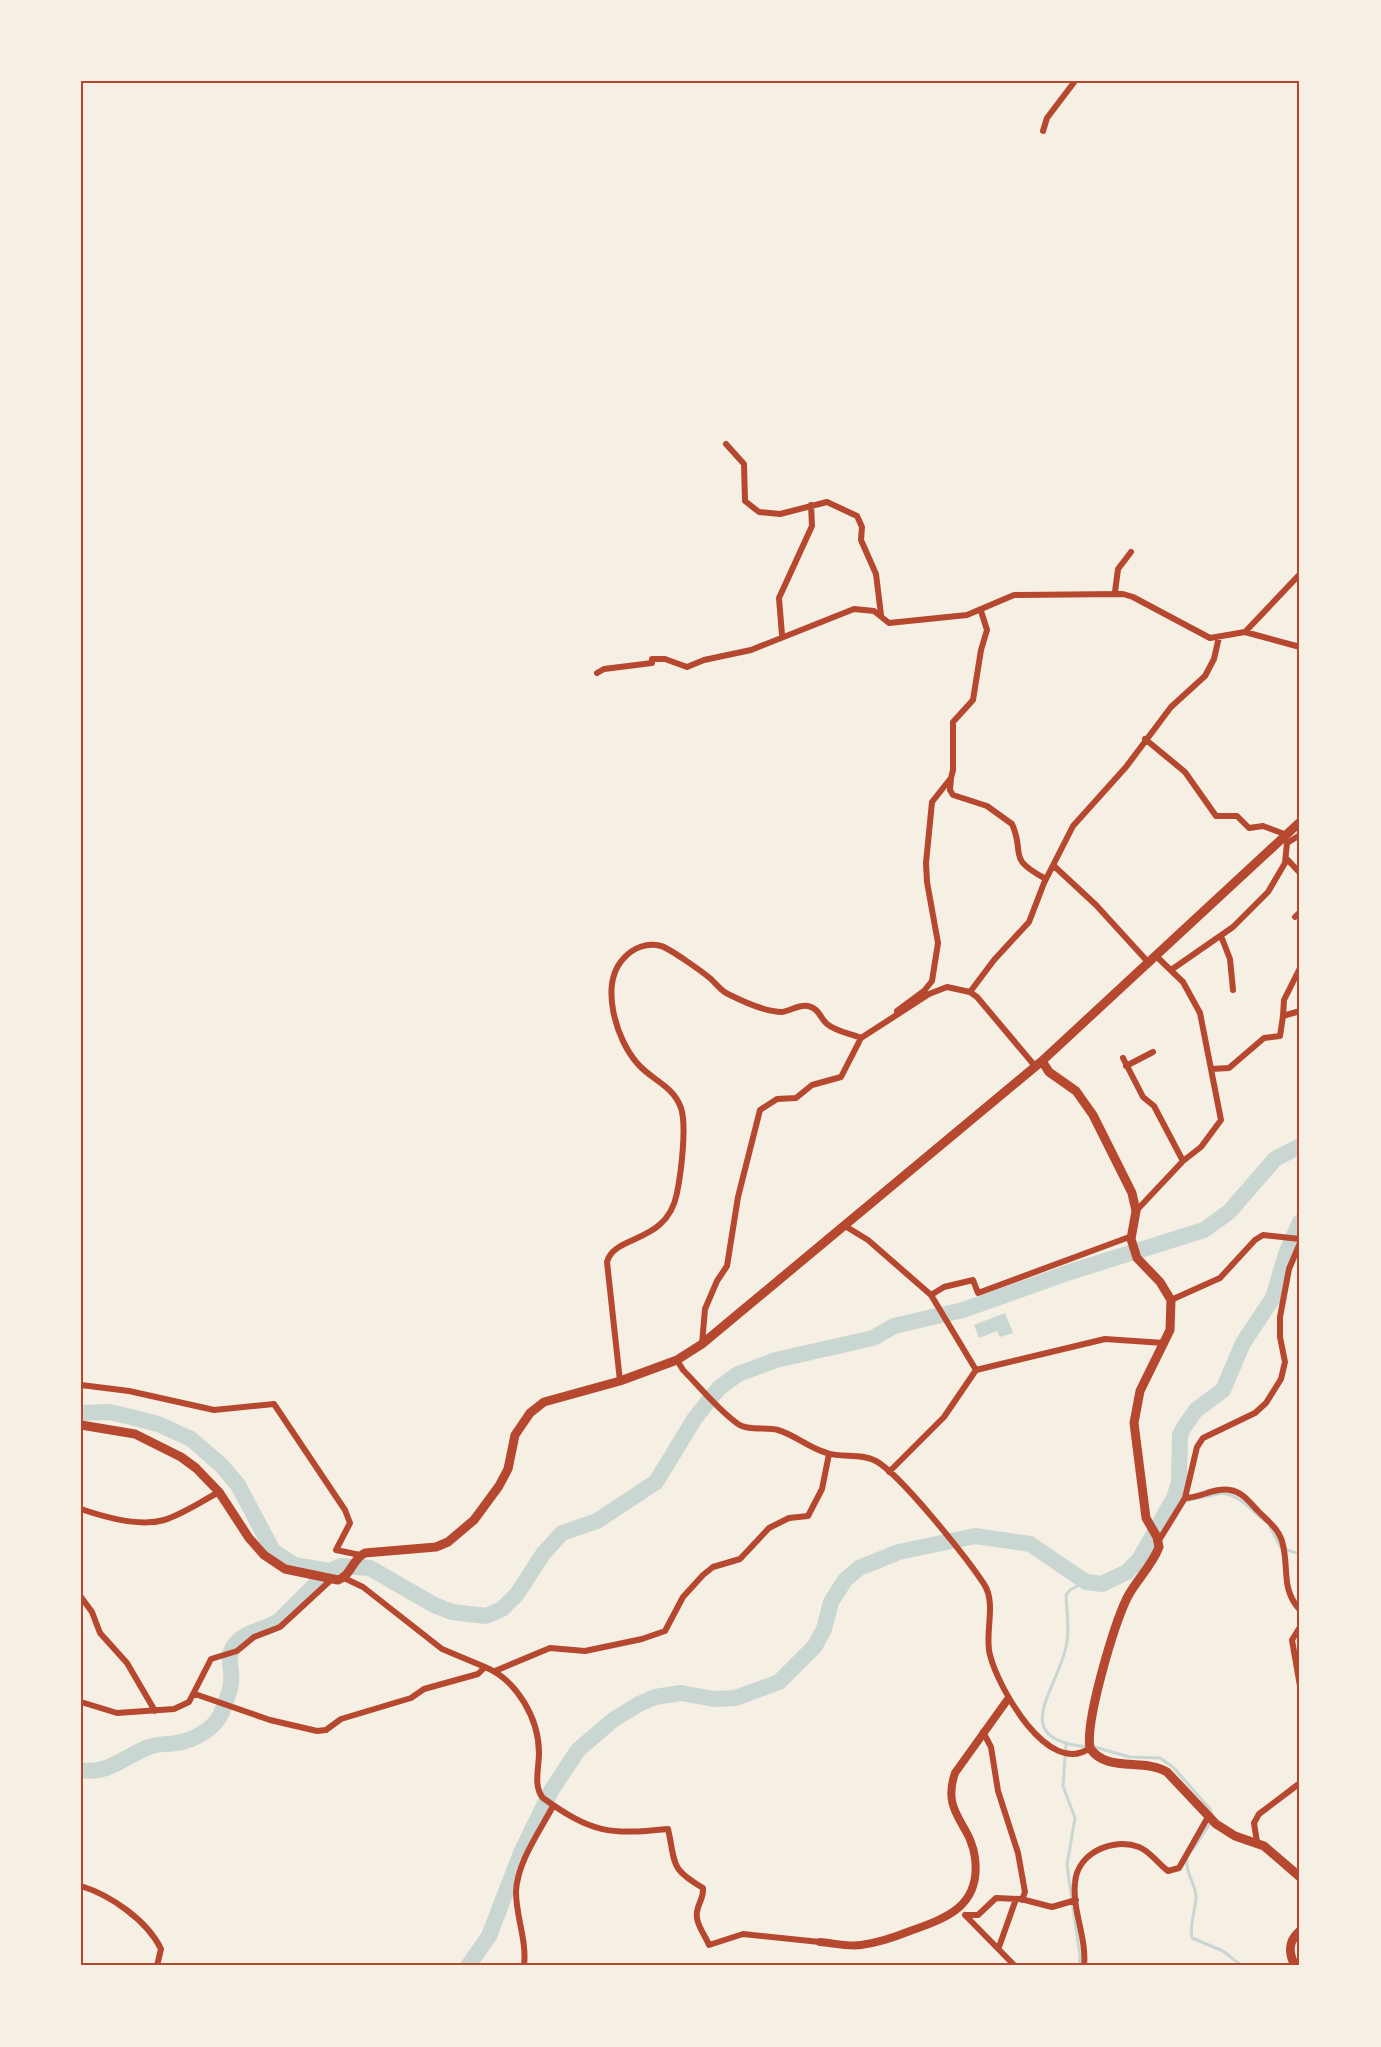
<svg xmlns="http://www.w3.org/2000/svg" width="1381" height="2047" viewBox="0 0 1381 2047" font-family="Poppins,sans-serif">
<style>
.water{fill:#c9d6d2}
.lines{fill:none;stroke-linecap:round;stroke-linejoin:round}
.stream{stroke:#c9d6d2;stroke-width:3}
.river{stroke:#c9d6d2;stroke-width:16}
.minor{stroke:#b5482f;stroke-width:6}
.tertiary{stroke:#b5482f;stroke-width:8}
.primary{stroke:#b5482f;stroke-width:9}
.neatline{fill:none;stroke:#b5482f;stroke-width:2}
</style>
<rect width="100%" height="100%" fill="#f6efe4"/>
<path class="water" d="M1005,1313l8,20 -13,4 -3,-6 -18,7 -5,-13z"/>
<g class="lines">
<path class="stream" d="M1171,1504l51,-11c20,3 29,18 44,29
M1270,1527l11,21 19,6
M1086,1582l-16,8 -4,5c1,18 4,39 -1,56 -11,43 -56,89 23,96
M1066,1744l-3,42 12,32 -8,47 13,92 -1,9
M1094,1747l36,10 30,1 13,9 37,42 2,7
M1193,1849l18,-27
M1187,1860c-2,12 8,23 9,36 0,14 -7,29 -4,42l31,13 19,15"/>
<path class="river" d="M81,1413l28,-1 22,5 27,7 33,15 30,26 17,20 35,66 21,14 35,6 13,-5 28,2 64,37 18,7 34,4 16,-7 15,-15 26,-40 19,-21 35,-12 59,-39 39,-64 24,-30 19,-14 38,-14 97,-22 21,-12 69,-16 107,-38 134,-42 25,-18 46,-53 25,-13
M81,1770c27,5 44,-14 68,-23 9,-4 18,-2 27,-4 17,-2 38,-14 45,-29 4,-10 9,-21 10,-31 2,-13 -5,-24 2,-36 12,-18 31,-15 47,-27l49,-49
M468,1966l21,-30 32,-83 30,-62 27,-41 35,-30 26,-16 16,-7 26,-4 33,6 21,-1 44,-16 36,-36 9,-17 7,-27 14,-22 14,-12 40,-16 76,-16 55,8 56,38 16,2 25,-12 12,-12 35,-62 5,-15 1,-48 4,-8 12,-17 27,-20 20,-47 30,-45 13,-44 14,-32"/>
<path class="minor" d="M1043,131l4,-13 28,-37
M726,444l18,20 1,37 14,11 21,2 47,-12 30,14 5,11 -1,13 15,34 5,41
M1115,592l3,-23 13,-17
M1245,632l55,-58
M782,635l-3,-37 33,-72 -1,-21
M597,673l7,-4 48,-6v-4h13l22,8 17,-7 47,-10 103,-41 20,2 15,12 78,-8 47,-20 109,-1 10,3 77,41 35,-6 55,15
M1145,739l40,33 31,44h21l12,12 14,-2 24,9
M951,778l-1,12 3,5 34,11 25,18c14,31 -7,33 34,55
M1287,843l13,-8
M1286,858l14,15
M1054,866l42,39 52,57
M1295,917l5,-5
M1221,936l9,23 3,31
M1171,970l62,-43 35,-35 17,-29 2,-20 -4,-5
M970,992l24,-32 35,-38 15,-39 29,-57 53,-59 45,-60 34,-31 9,-17 5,-22
M897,1011l27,-20 8,-10 6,-38 -11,-61 -1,-19 6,-61 19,-24 2,-8v-48l20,-22 8,-50 6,-20 -6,-19
M1283,1016l1,-16 16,-32
M1123,1058l20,39 11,9 29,55
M1126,1066l27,-14
M1211,1069l18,-1 35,-30 16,-2 3,-20 17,-5
M1136,1211l47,-50 18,-14 20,-27 -21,-107 -17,-31 -28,-27
M845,1226l23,14 63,55 45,75
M931,1295l13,-8 29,-7 5,13 154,-57
M1171,1300l49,-22 35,-38 8,-5 37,4
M702,1344l3,-35 12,-28 10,-15 11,-69 22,-87 17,-11 19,-1 16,-13 29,-8 20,-39 68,-44 18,-7 23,5 7,5 58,69
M677,1360l6,10c17,17 35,40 55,54 9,7 28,3 40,6 17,5 31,18 49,23 15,5 34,0 49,8 25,14 90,96 108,123 13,20 0,49 6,71 8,32 58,123 100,93
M620,1381l-13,-119c7,-28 60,-17 70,-69 4,-20 10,-67 4,-85 -8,-23 -30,-28 -44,-45 -21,-24 -38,-79 -13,-105 9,-10 23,-16 37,-12 8,2 45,28 52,35 6,6 9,11 17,14 14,7 36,17 52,17 9,-1 17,-8 26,-6 11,2 12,12 19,18 8,7 24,10 34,14
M81,1385l48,6 85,19 60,-6 71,106 5,13 -14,27 24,5
M889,1472l55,-55 32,-47 129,-31 59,4
M1185,1498c15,0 30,-11 45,-8 13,2 20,13 29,22 10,10 21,18 24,33 6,26 -2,44 17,65
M81,1509c23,8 59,18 83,11 19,-6 38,-19 55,-28
M1158,1542l27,-44 12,-51 6,-9 52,-25 11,-10 15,-24 4,-17 -5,-25v-20l9,-48 11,-26
M344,1578l19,9 79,62 43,18
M81,1597l11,15 8,21 27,30 28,48
M1300,1627l-8,13 8,46
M495,1671l55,-23 35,3 57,-12 23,-8 18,-34 20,-22 10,-8 27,-8 29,-31 20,-10 19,-2 14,-27 7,-35
M195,1694l75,26 47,11 9,-1 15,-11 70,-21 13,-9 54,-15 7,-7c32,13 54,52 54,86 0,15 -6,33 4,45 49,35 65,37 125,31 8,35 1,39 35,59 1,10 -5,15 -6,24 -2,11 8,23 12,33l34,-11 77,8
M81,1702l36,11 57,-4 15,-7 22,-43 26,-8 17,-14 26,-10 52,-48
M983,1732l8,15 7,44 20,62 7,39 -3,8
M1257,1842l-3,-19 5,-9 41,-31
M81,1886c29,9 66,34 80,63l-4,17
M965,1915h13l18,-17 25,1 31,8 24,-7
M965,1915l50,51
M999,1947l17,-48
M524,1966c3,-26 -8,-49 -8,-74 1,-30 24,-61 37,-86
M1084,1966c3,-28 -12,-56 -9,-83 2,-30 38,-46 64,-36 11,4 19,17 29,24l11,-3 29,-51"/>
<path class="tertiary" d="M820,1942c13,1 28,5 41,3 16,-2 34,-8 49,-14 37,-13 71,-25 65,-73 -4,-35 -34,-44 -20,-85l53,-74"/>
<path class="primary" d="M1042,1061l7,11 27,19 17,24 39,78 4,18 -5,28 6,19 23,24 11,18 -1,30 -30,61 -6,32 12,95 11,19 2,10c-7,19 -23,33 -32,51 -13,27 -42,123 -37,150 16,25 54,10 77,24l49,52 19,12 29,10 36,31
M81,1425l54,9 46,23 15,11 23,24 30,46 15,17 21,14 53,11c14,-5 14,-21 27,-27l71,-6 12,-5 26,-22 25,-34 9,-17 7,-34 15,-22 14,-11 76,-21 57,-21 25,-16 340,-283 258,-239
M1295,1966c-7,-14 -7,-25 5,-35"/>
</g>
<rect width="1381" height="2047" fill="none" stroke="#f6efe4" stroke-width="165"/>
<rect x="82" y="82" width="1216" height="1882" class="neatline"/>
</svg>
